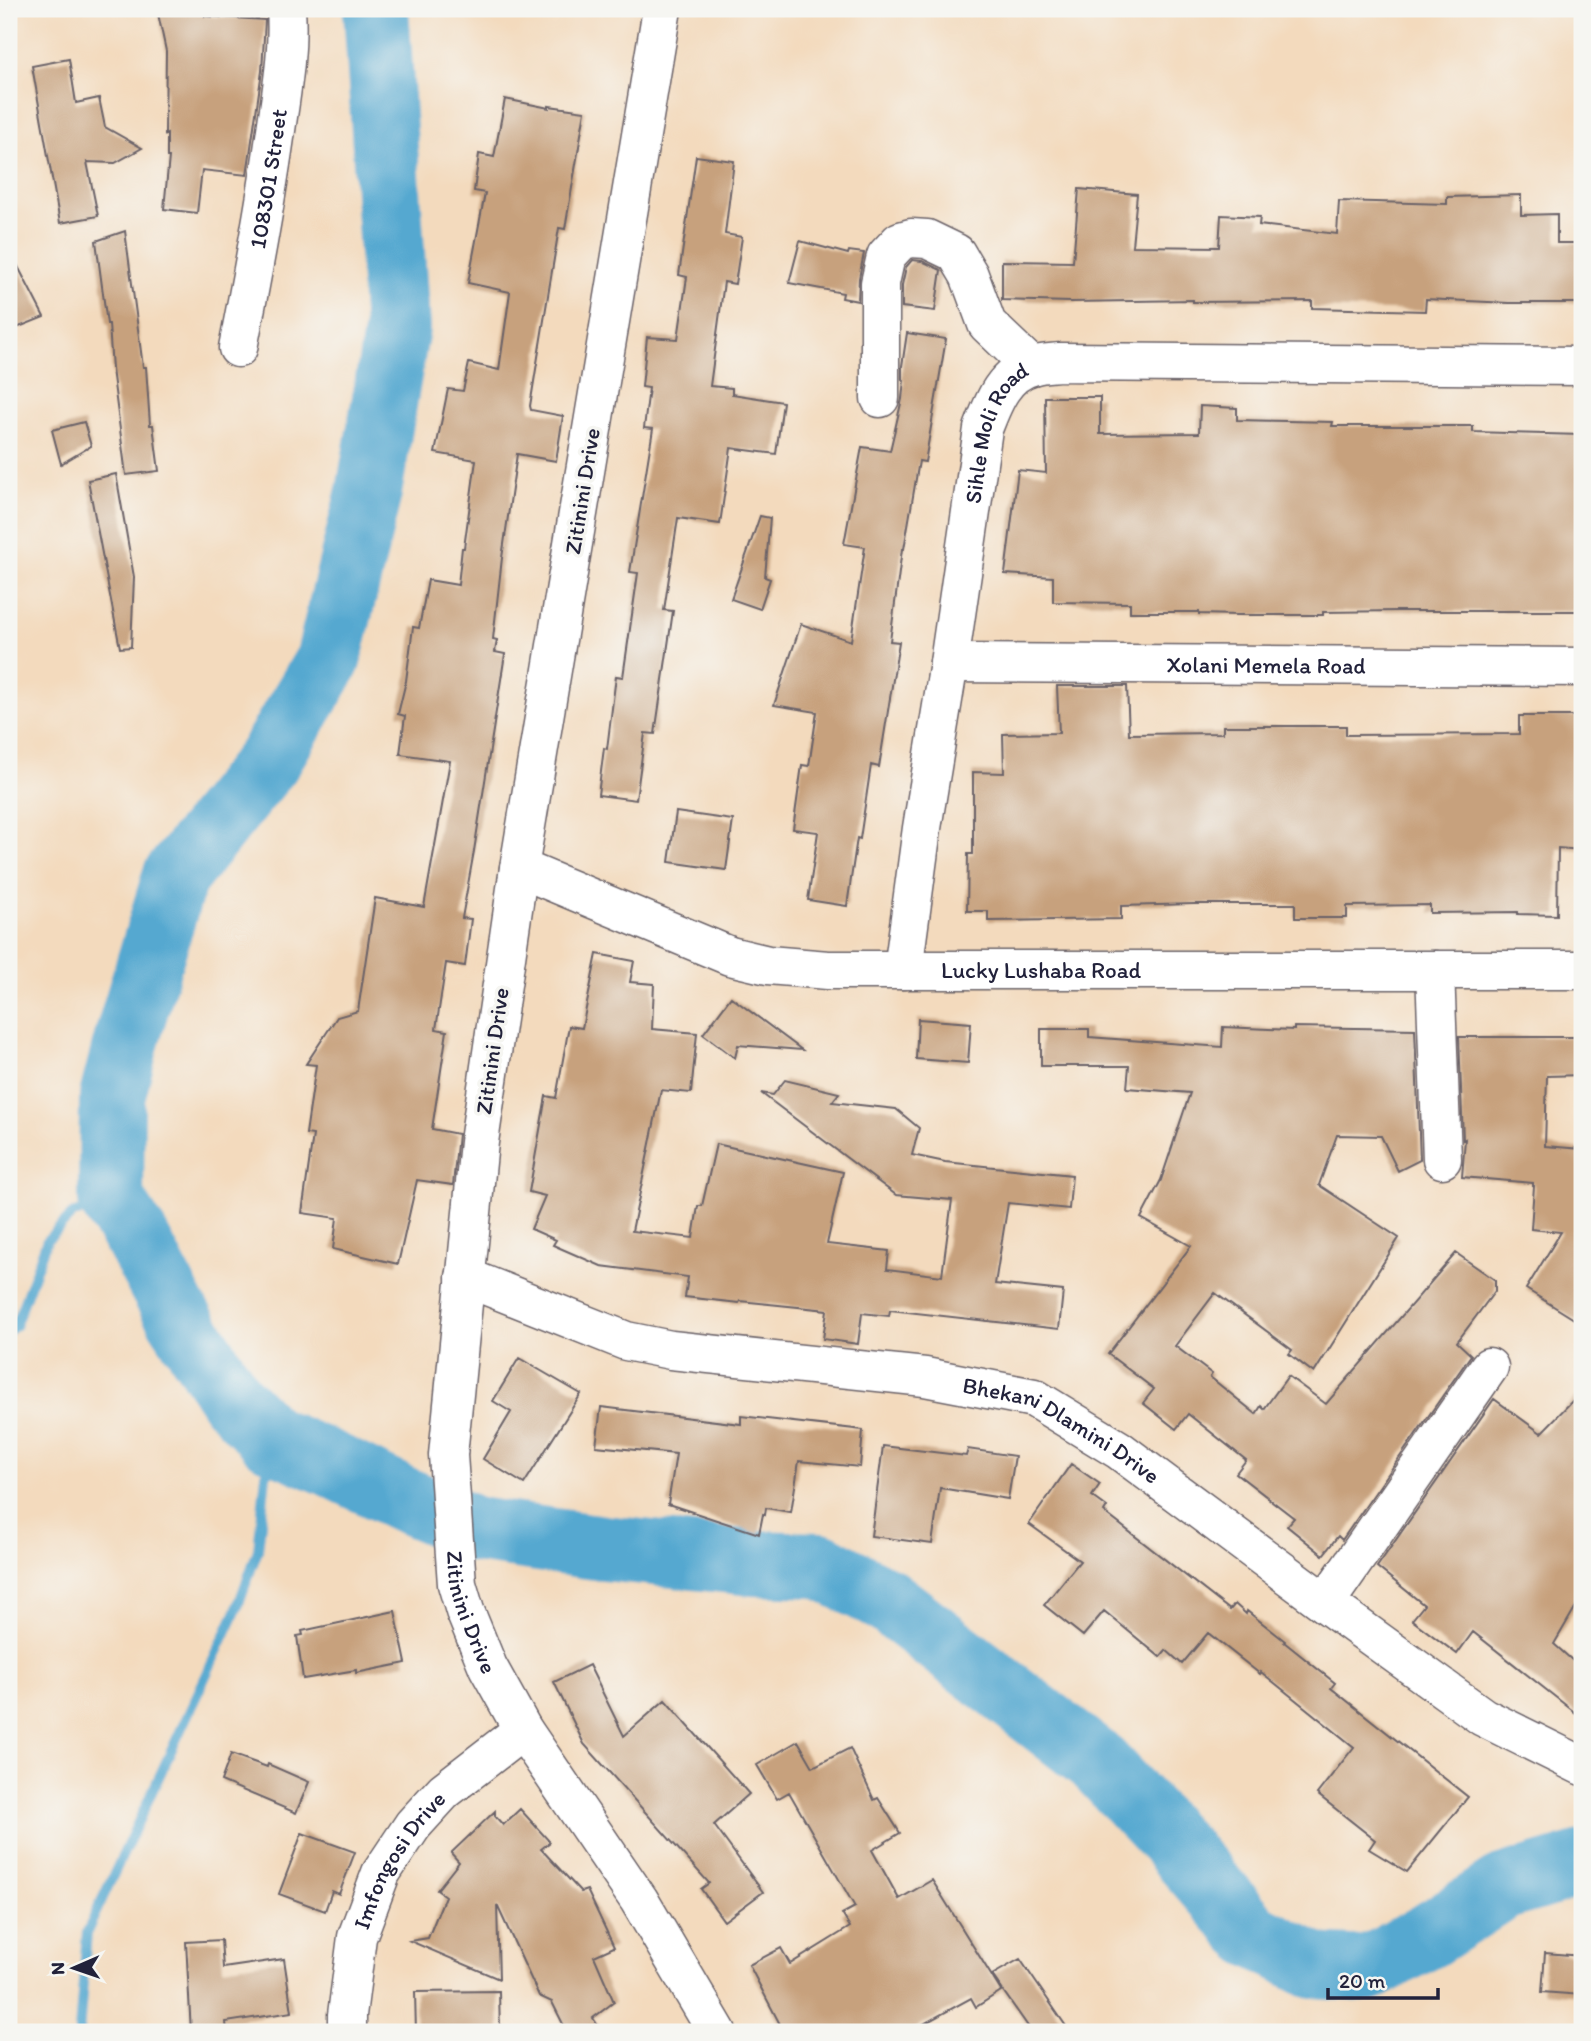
<svg xmlns="http://www.w3.org/2000/svg" width="1591" height="2041" viewBox="0 0 1591 2041" font-family="Itim,sans-serif">
<style>
.lines{fill:none;stroke-linecap:round;stroke-linejoin:round}
.stream{stroke:#54a8d0;stroke-width:10}
.river{stroke:#54a8d0;stroke-width:66}
.building{fill:#c7a17d}
.minor-casing{stroke:#6b6268;stroke-width:41}
.minor{stroke:#fff;stroke-width:38}
.labels{text-anchor:middle;dominant-baseline:central;stroke-width:7;stroke-linejoin:round;paint-order:stroke}
.street-label{font-size:23px;fill:#22223b;stroke:#f6f6f2}
</style>
<rect width="100%" height="100%" fill="#f6f6f2"/>
<filter id="ink" filterUnits="userSpaceOnUse"><feTurbulence type="fractalNoise" baseFrequency=".0143" numOctaves="2"/><feDisplacementMap in="SourceGraphic" scale="14" xChannelSelector="R" yChannelSelector="G"/><feConvolveMatrix kernelMatrix="1 2 1 2 8 2 1 2 1" color-interpolation-filters="sRGB"/></filter>
<filter id="wash" filterUnits="userSpaceOnUse"><feTurbulence type="fractalNoise" baseFrequency=".00686" numOctaves="4" result="noise"/><feDisplacementMap in="SourceGraphic" scale="28" xChannelSelector="R" yChannelSelector="G"/><feGaussianBlur stdDeviation="1.57" result="paint"/><feColorMatrix in="noise" values="0 0 0 0 0 0 0 0 0 0 0 0 0 0 0 0 0 1.4 0 .05"/><feComposite in="paint" operator="in"/></filter>
<g filter="url(#wash)">
<rect width="100%" height="100%" fill="#f3dabd"/>
<g class="lines">
<path class="stream" d="M9,1331l6,-5 32,-86 26,-26 38,-15
M79,2032l8,-100 149,-321 22,-61 12,-112"/>
<path class="river" d="M376,9l21,319 -28,164 -41,168 -60,101 -93,116 -46,154 -17,66 -1,102 26,40 42,79 53,81 38,39 59,25 76,37 71,30 127,18 150,15 67,2 66,35 211,162 76,81 79,91 62,32 54,3 60,-33 74,-48 80,-24"/>
</g>
<g id="blocks">
<path class="building" d="M157,9h47l1,7 60,4 -3,51 -15,104 -45,-5 -5,43 -33,-4 5,-52h-2v-23l-2,1 1,-84z
M69,59l7,44 23,-5 6,29 37,21 -27,15 -28,-1 11,54 -38,7 -28,-157z
M505,99l44,9v-2l36,5 -20,118 -6,-1 -29,178 1,4 32,6 -7,45 -39,-7 -15,104 -9,81 4,1 -2,12 10,2 -31,197 -12,67 9,1 -6,47 -19,-3 -10,66 11,2 -15,98 26,5 -5,51 -36,-5 -19,84 -65,-15 4,-31 -35,-5 11,-78 -7,-1 10,-69 -10,-1 31,-47 21,-6 17,-113 49,9 26,-146 -50,-7 5,-38 -7,-2 8,-33 7,-54 6,1 9,-48 30,5 4,-37h2l12,-88 -41,-7 13,-64 15,2 6,-28 30,7 11,-78 -42,-9 17,-90 -11,-2 5,-37 15,3z
M696,156l38,5 -9,73 17,3 -7,47 -11,-2 -14,104 22,2v6l51,8 -7,52 -45,-6 -11,76 -42,-6 -14,92 9,1 -7,48 -11,75 -10,-1 -9,67 -38,-5 6,-47 3,1 9,-73 7,1 15,-104 -8,-1 23,-143 -9,-1 5,-40 -7,-1 5,-50 31,2 9,-62 -8,-2z
M1079,189l58,5 -5,52 87,1 2,-32 39,2 -1,8 78,9 2,-33 108,3v-7l74,-2v20l36,-1v29h23v60h-71l-83,-4 -1,12 -113,-3v-7l-119,1v-2l-122,2 -69,-2v-39l71,1z
M125,231l18,136h3l4,58h3l6,46 -33,4 -14,-106 -3,-45h-2l-11,-83z
M800,241l48,13 1,-3 15,2 -5,25 -1,23 -16,-3 1,-5 -54,-10z
M9,249l35,68 -35,14z
M912,260l10,1 19,9 -6,41 -33,-4v-22l4,-18z
M907,333l39,6 -21,123 -6,-1 -15,88h-2l-12,92 9,1 -20,125 -8,-2 -11,74 -3,-1 -10,68 -39,-6 10,-68 -25,-3 9,-64 7,1 8,-54 -43,-7 27,-81 50,17 14,-94 -21,-3 18,-97 28,4 12,-52 2,-19 -2,-1v-13z
M1045,397h55v37l99,-1 1,-27 37,2v12l96,2 -1,4h141v6l109,3v76h-3l3,100h-184l-75,1v3h-85l-39,-1v-2h-69v-9l-77,-1v-25l-48,-3 13,-104 28,3z
M84,422l7,24 -30,18 -9,-34z
M116,474l18,103 -3,70 -11,1 -32,-168z
M760,516l10,2 -5,59 5,2 -10,30 -29,-10z
M1057,686h70l2,48 94,-1v-7h123v9l173,-1v-18h63v134l-24,-2 -1,67 -39,-1v-2l-88,1v-8l-83,1v12h-52v-14h-101l-73,2v13l-133,2v-10h-21l1,-57h5v-82l31,1 -1,-39 56,-1z
M676,812l57,8 -7,50 -57,-8z
M597,954l37,7 -4,21 24,2 -2,45 45,4 -6,60 -30,-3 -29,141 61,7 5,-32h4l14,-62 127,28 -16,72 62,7 -2,18 55,7 10,-76 -56,-5 -135,-102 12,2 12,-15 54,13 -7,9 64,7 23,19 -7,27 33,7 127,13 -3,34 -61,-6 -13,81 68,7 -4,38 -169,-19 -1,6 -27,-3 -4,31 -35,-5 4,-29 -87,-9 -1,2 -54,-6 3,-20 -87,-11 -48,-21 3,-5 -25,-11 14,-33 -16,-4 17,-96 10,2 13,-72 13,2z
M731,997l71,53 -64,-5 -3,13 -32,-24z
M918,1019l53,4 -3,40 -52,-4z
M1223,1027l71,3v-3l121,2 5,131 -22,11 -17,-35 -44,-1 -18,50 80,53 -85,135 -25,-19 3,-4 -77,-57 -40,53 37,28 -2,3 46,37 5,-8 3,3 24,-33 38,28 130,-151 39,27v11l-38,51 14,13 -129,185 -4,-4 -15,19 -36,-29 7,-8 -58,-45 10,-13 -58,-46 -12,15 -33,-26 11,-14 -46,-35 83,-108 -50,-28 20,-38 29,-87 -63,-5 2,-22h-88v-37h48v8l133,10z
M1459,1037h123v38l-35,1 -2,70 37,3v175l-56,-35 35,-57 -30,-3 3,-43h-1v-3l-71,-6 3,-38 -2,1z
M519,1358l62,36 -57,90 -41,-25 28,-47 -18,-11z
M1582,1391v205l-28,48 28,25v49l-109,-86 -16,22 -45,-34 12,-15 -47,-38 117,-168 47,34z
M601,1407l140,17v-8l122,14 -3,37 -61,-6 -8,51 -25,-4 -1,7 -2,-1 -4,20 -91,-30 8,-50 -80,-8z
M883,1446l83,10 2,-7 47,7 -7,43 -68,-11 -8,56 -61,-8z
M1071,1464l29,20 -8,12 15,11 -3,5 126,98 5,-6 11,10 1,-3 38,30 -1,1 51,41 -4,5 137,109 -61,75 -38,-23 6,-9 -58,-46 37,-47 -93,-75 -1,2 -52,-41 -26,31 -16,-14 -6,7 -56,-46 -21,25 -39,-31 36,-44 -51,-37z
M395,1611l11,52 -50,10v-3l-53,9 -6,-43 6,-1 -1,-4z
M589,1665l35,71 41,-36 84,94 -35,31 49,67 -39,29 -23,-32 8,-6 -125,-139 -30,-62z
M798,1741l15,26 37,-19 24,52 4,-2 22,35 -28,17 27,49 33,-19 69,111 -25,16 -5,-9 -62,34h-125l-35,-67 32,-17 9,16 60,-37 -8,-13 13,-7 -66,-115 -12,7 -20,-34z
M231,1754l36,13 1,-3 41,18 -13,31 -75,-32z
M520,1809l30,33 -9,7 40,43 6,-2 27,57 -20,9 20,46 -21,16 9,14h-35l-15,-30 -13,-6 -42,-91 2,74 -89,-38 18,-3 17,-42 -8,-6 22,-28 -8,-9 44,-42v5l8,9z
M302,1833l53,19 -16,42 -7,-3 -7,20 -46,-17z
M221,1940l2,28 61,-9 8,53 -66,10 1,10h-36l-5,-90z
M1545,1953l37,3v39l-40,-3z
M1020,1959l50,73h-38l-40,-57z
M499,1991l1,41h-84l-1,-40z"/>
</g>
</g>
<g filter="url(#ink)">
<use href="#blocks" fill-opacity="0" stroke="#6b6268" stroke-width="2"/>
<g class="lines">
<g class="minor-casing">
<g id="minor">
<path id="s1" d="M662,9l-143,859 -40,274 -31,313 9,129 8,27 23,56 35,63 116,170 78,132"/>
<path id="s2" d="M238,348c14,-71 27,-141 37,-211 6,-43 14,-85 11,-128"/>
<path d="M880,398v-115l6,-27 14,-15 11,-3 16,1 29,14 13,22 18,49 44,42"/>
<path id="s3" d="M949,663l633,4"/>
<path id="s4" d="M519,868l211,88 38,9 60,5h754"/>
<path id="s5" d="M903,970l19,-142 27,-165 34,-234c10,-26 20,-55 49,-63 9,-3 19,-3 28,-4l522,4"/>
<path d="M1435,970l7,189"/>
<path id="s6" d="M465,1277l161,64 45,9 254,27 109,21 85,52 206,153 158,114 99,49"/>
<path d="M1325,1603l164,-236"/>
<path id="s7" d="M347,2032v-17l10,-78 24,-64 32,-48 31,-34 79,-61"/>
</g>
</g>
<use href="#minor" class="minor"/>
</g>
</g>
<g class="labels">
<g class="street-label">
<text stroke="none"><textPath href="#s2" startOffset="172">108301 Street</textPath></text>
<text stroke="none"><textPath href="#s5" startOffset="548">Sihle Moli Road</textPath></text>
<text transform="translate(582 491) rotate(-81)">Zitinini Drive</text>
<text stroke="none"><textPath href="#s3" startOffset="317">Xolani Memela Road</textPath></text>
<text stroke="none"><textPath href="#s4" startOffset="541">Lucky Lushaba Road</textPath></text>
<text transform="translate(492 1051) rotate(-82)">Zitinini Drive</text>
<text stroke="none"><textPath href="#s6" startOffset="623">Bhekani Dlamini Drive</textPath></text>
<text stroke="none"><textPath href="#s1" startOffset="1622">Zitinini Drive</textPath></text>
<text stroke="none"><textPath href="#s7" startOffset="184">Imfongosi Drive</textPath></text>
</g>
</g>
<rect width="1591" height="2041" fill="none" stroke="#f6f6f2" stroke-width="35"/>
<g transform="translate(74 1968) rotate(268)" stroke="#f6f6f2" stroke-width="5" paint-order="stroke">
<path d="M0-5L12 26L0 18L-12 26Z" fill="#22223b"/>
<text y="-10" font-size="19" font-weight="bold" text-anchor="middle" fill="#22223b">N</text>
</g>
<path d="M1328 1988v10h110v-10" fill="none" stroke="#22223b" stroke-width="3.5"/>
<text x="1339" y="1988" font-size="21" fill="#22223b" stroke="#f6f6f2" stroke-width="5" paint-order="stroke">20 m</text>
</svg>
